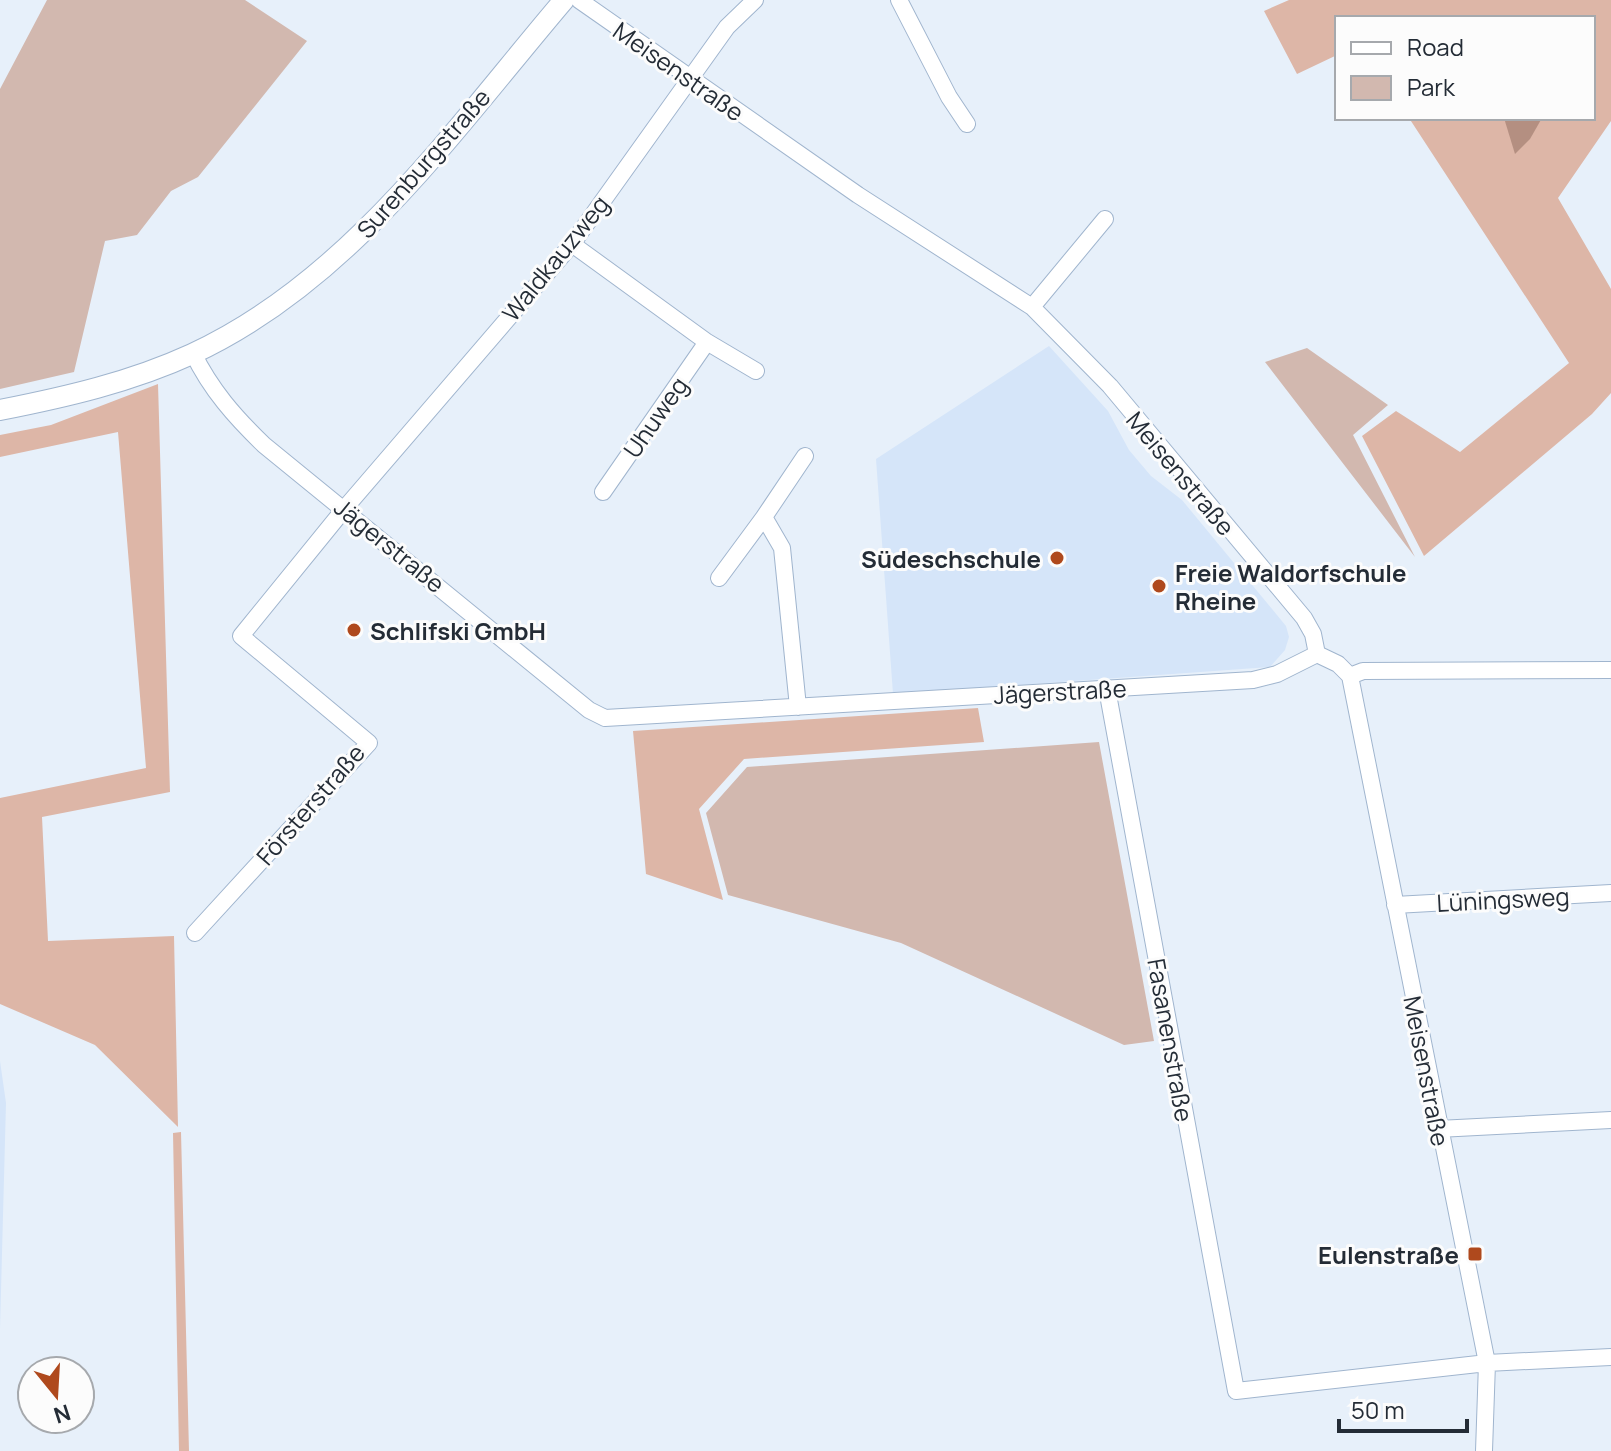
<svg xmlns="http://www.w3.org/2000/svg" width="1611" height="1451" viewBox="0 0 1611 1451" font-family="Manrope,sans-serif">
<style>
.built{fill:#d5e5f9}
.green{fill:#d2b8af}
.forest{fill:#ddb6a7}
.water{fill:#b48f81}
.lines{fill:none;stroke-linecap:round;stroke-linejoin:round}
.minor-casing{stroke:#a0b5ce;stroke-width:18}
.tertiary-casing{stroke:#a0b5ce;stroke-width:22}
.minor{stroke:#fff;stroke-width:16}
.tertiary{stroke:#fff;stroke-width:20}
.poi-dot{fill:#af491d;stroke:#fcfcfc;stroke-width:3}
.labels{text-anchor:middle;dominant-baseline:central;stroke-width:6;stroke-linejoin:round;paint-order:stroke}
.street-label{font-size:24px;fill:#242c36;stroke:#fcfcfc}
.poi-label{font-size:24px;font-weight:bold;fill:#242c36;stroke:#fcfcfc;text-anchor:end}
</style>
<rect width="100%" height="100%" fill="#e7f0fa"/>
<path class="built" d="M1049,346l59,65 21,39 22,26 31,24 104,126 3,11 -4,13 -15,17 -377,27 -17,-235z
M0,1061l6,42 -6,226z"/>
<path class="green" d="M47,0h198l62,41 -109,136 -27,14 -34,44 -32,6 -31,131 -74,17v-300z
M1307,348l81,57 -35,30 62,122 -150,-195z
M1099,742l55,299 -30,4 -223,-102 -173,-48 -22,-82 41,-46z"/>
<path class="forest" d="M1289,0h322v121l-53,77 53,91v104l-19,21 -168,142 -62,-120 34,-25 64,41 109,-89 -160,-245h184v-100h-256v37l-40,19 -33,-63z
M158,384l12,408 -128,25 6,124 126,-5 4,191 -83,-82 -95,-41v-206l146,-30 -28,-336 -118,25v-22l51,-10z
M978,708l6,34 -240,17 -45,50 24,91 -77,-26 -13,-143z
M181,1132l8,319h-10l-6,-318z"/>
<path class="water" d="M1504,118h38l-12,21 -15,15z"/>
<g class="lines">
<g class="minor-casing">
<path id="minor" d="M579,0l279,195 174,112 78,79 194,232 9,16 4,20
M899,0l50,97 18,27
M572,244l135,98 49,29
M1032,307l73,-88
M193,353c18,37 42,64 71,92l325,265 16,8 648,-38 24,-6 40,-20
M603,492l104,-150
M719,578l45,-61
M1317,654l21,10 12,12 137,687 -3,88
M1350,676l13,-5 248,-1
M1107,689l129,702 251,-28 124,-6
M798,707l-16,-159 -18,-31 41,-61
M1395,905l216,-12
M195,933l174,-190 -128,-107 104,-128 227,-264 155,-217 28,-27
M1438,1129l173,-9"/>
</g>
<g class="tertiary-casing">
<path id="tertiary" d="M0,410c66,-13 131,-28 192,-56 158,-73 262,-225 372,-354"/>
</g>
<use href="#minor" class="minor"/>
<use href="#tertiary" class="tertiary"/>
</g>
<g class="poi-dot">
<circle cx="1057" cy="558" r="8"/>
<circle cx="1159" cy="586" r="8"/>
<circle cx="354" cy="630" r="8"/>
<rect x="1467" y="1246" width="16" height="16" rx="4"/>
</g>
<g class="labels">
<g class="street-label">
<text transform="translate(679 71) rotate(35)">Meisenstraße</text>
<text transform="translate(423 163) rotate(-49)">Surenburgstraße</text>
<text transform="translate(555 258) rotate(-51)">Waldkauzweg</text>
<text transform="translate(655 417) rotate(-55)">Uhuweg</text>
<text transform="translate(1181 473) rotate(50)">Meisenstraße</text>
<text transform="translate(390 545) rotate(39)">Jägerstraße</text>
<text transform="translate(1060 691) rotate(-3)">Jägerstraße</text>
<text transform="translate(310 804) rotate(-49)">Försterstraße</text>
<text transform="translate(1503 899) rotate(-3)">Lüningsweg</text>
<text transform="translate(1171 1040) rotate(80)">Fasanenstraße</text>
<text transform="translate(1427 1071) rotate(79)">Meisenstraße</text>
</g>
<g class="poi-label">
<text x="1041" y="558">Südeschschule</text>
<text x="1175" y="572" text-anchor="start">Freie Waldorfschule<tspan x="1175" dy="28">Rheine</tspan></text>
<text x="370" y="630" text-anchor="start">Schlifski GmbH</text>
<text x="1459" y="1254">Eulenstraße</text>
</g>
</g>
<rect x="1335" y="16" width="260" height="104" fill="#fcfcfc" stroke="#a6a9ad" stroke-width="2"/>
<rect x="1351" y="42" width="40" height="12" fill="#ffffff" stroke="#a6a9ad" stroke-width="2"/>
<text x="1407" y="56" font-size="24" fill="#242c36">Road</text>
<rect x="1351" y="76" width="40" height="24" fill="#d2b8af" stroke="#a6a9ad" stroke-width="2"/>
<text x="1407" y="96" font-size="24" fill="#242c36">Park</text>
<g transform="translate(56 1395) rotate(162)"><circle r="38" fill="#fcfcfc" stroke="#a6a9ad" stroke-width="2"/>
<path d="M0-6L14 30L0 20L-14 30Z" fill="#af491d"/>
<text y="-12" font-size="22" font-weight="bold" text-anchor="middle" fill="#242c36">N</text>
</g>
<path d="M1339 1419v12h128v-12" fill="none" stroke="#242c36" stroke-width="4"/>
<text x="1351" y="1419" font-size="24" fill="#242c36" stroke="#fcfcfc" stroke-width="6" paint-order="stroke">50 m</text>
</svg>
